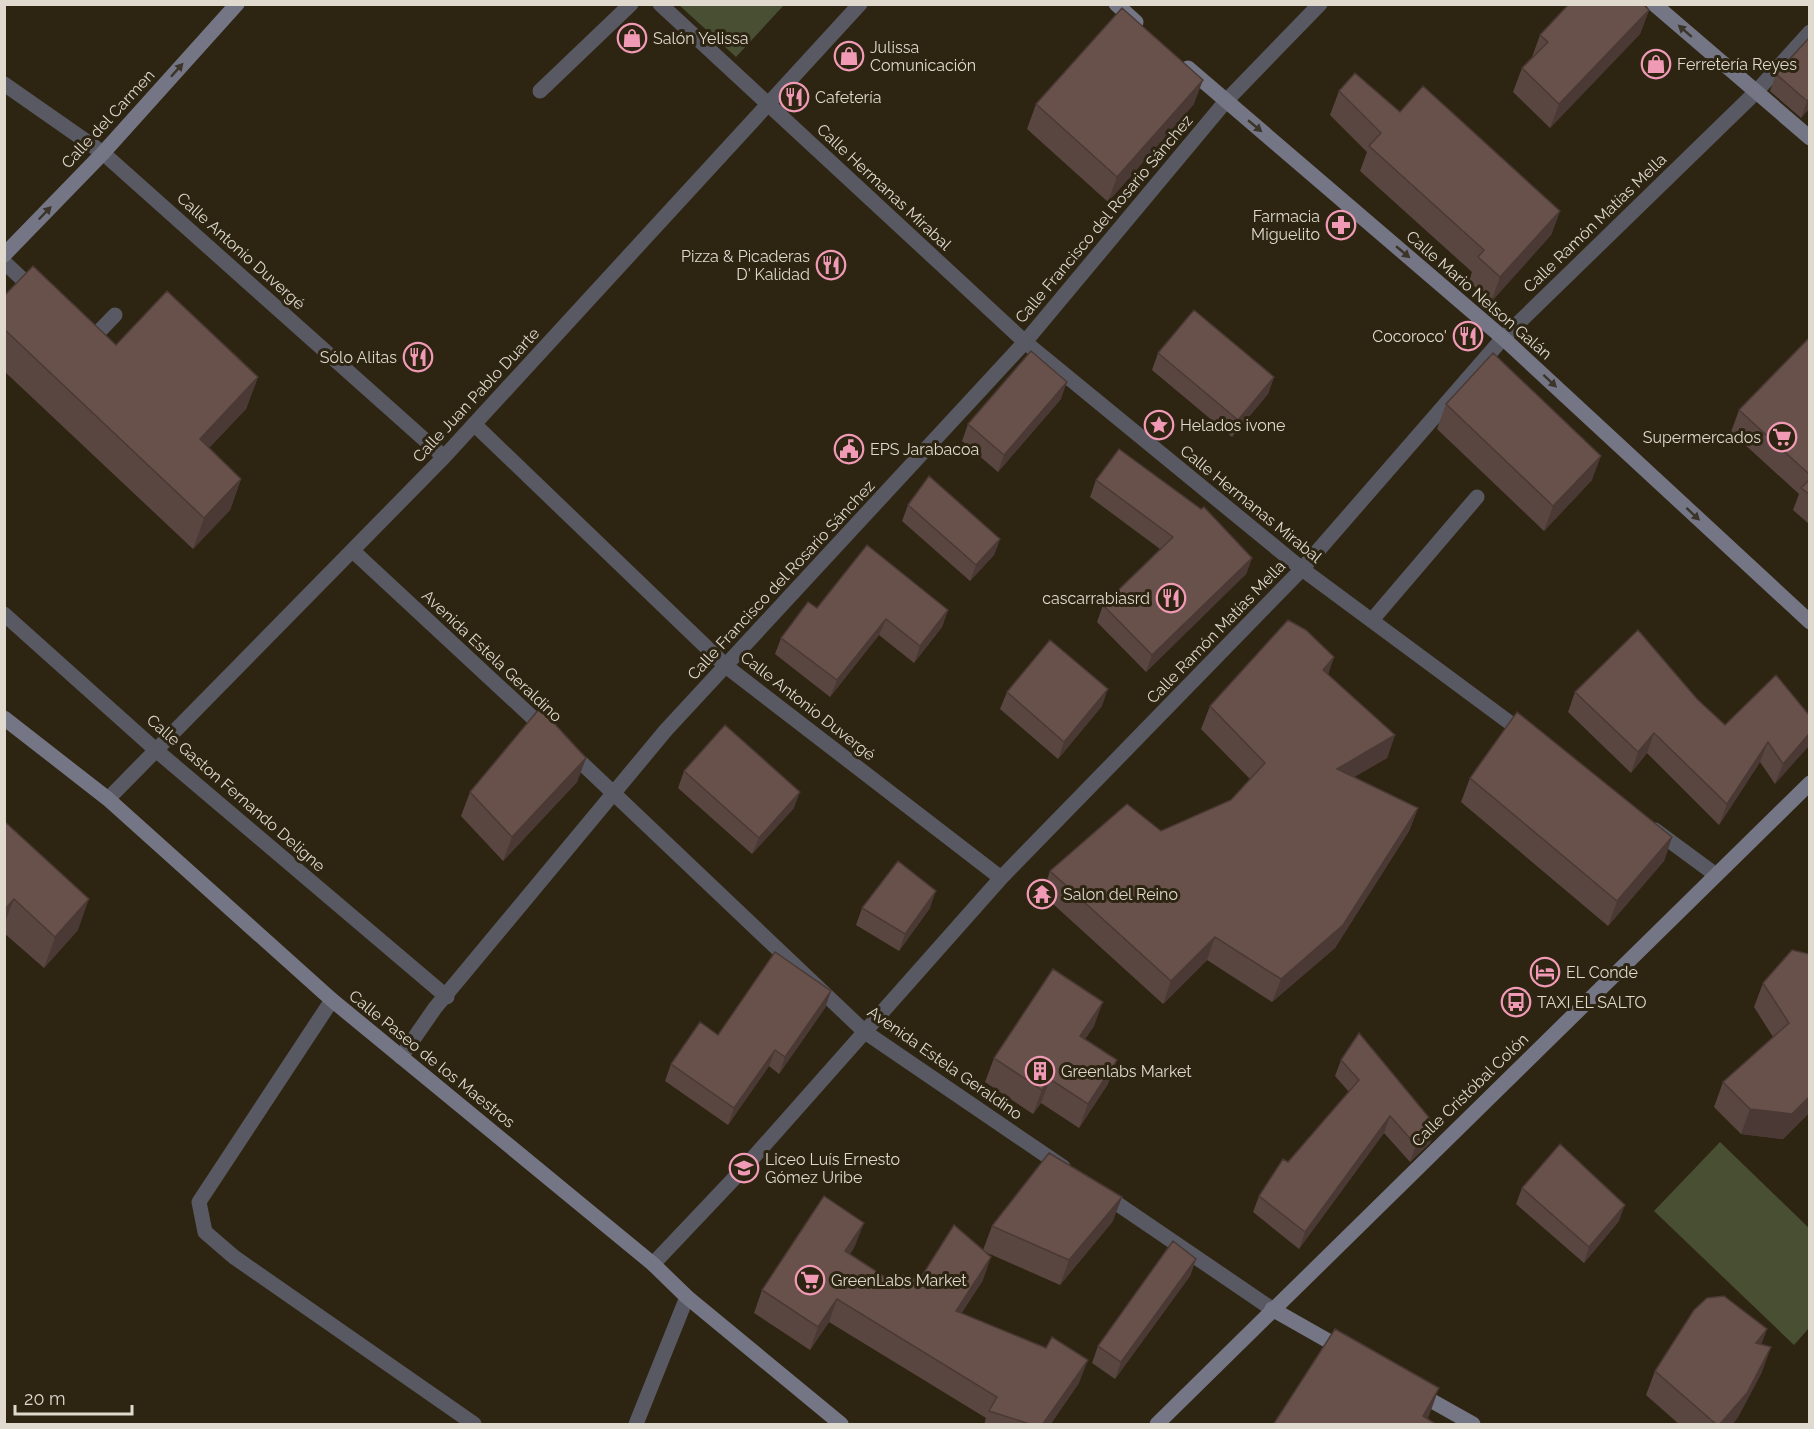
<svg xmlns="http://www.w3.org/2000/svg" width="1814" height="1429" viewBox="0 0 1814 1429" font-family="Raleway,sans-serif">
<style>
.green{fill:#494f32}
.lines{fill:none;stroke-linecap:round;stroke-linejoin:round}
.lane{stroke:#585962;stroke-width:15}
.street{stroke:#585962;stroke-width:15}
.secondary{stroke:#747685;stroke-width:15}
.wall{fill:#5a4640}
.shaded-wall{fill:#4a3934}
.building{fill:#69514b;stroke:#4a3934;stroke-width:1.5}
.oneway{fill:#3b3429}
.labels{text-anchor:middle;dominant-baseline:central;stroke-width:6;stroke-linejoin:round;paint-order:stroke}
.poi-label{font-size:16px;fill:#dfd9ce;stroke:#2d2412;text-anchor:start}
.street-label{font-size:16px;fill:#dfd9ce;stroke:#2d2412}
</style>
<rect width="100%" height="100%" fill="#2d2412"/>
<path class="green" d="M679,5h105l-48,52z
M1720,1142l89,86v100l-15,17 -140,-134z"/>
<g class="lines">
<path class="lane" d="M540,91l91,-87
M4,262l31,29
M87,340l2,2 26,-27
M1372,620l105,-123"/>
<path class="street" d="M660,4l365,338 277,227 223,165
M4,84l99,69 341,304
M474,424l253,243 274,211
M353,551l194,180
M4,614l153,137 290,246
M569,751l296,281 198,135
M108,799l336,-342 416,-453
M1655,830l61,45
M332,1000l-133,202 6,30 29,25 240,167
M401,1057l34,-49 231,-278 359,-388 201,-241 94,-97
M1103,1194l169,115
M653,1264l91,-96 257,-290 301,-309 201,-231 253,-246 54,-60
M636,1424l51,-127"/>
<path class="secondary" d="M1116,4l20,18
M1654,4l156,134
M1188,68l315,270 307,284
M4,255l99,-102 134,-149
M4,718l104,81 224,201 321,264 34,33 154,127
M1272,1309l74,42
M1416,1392l57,32
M1157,1424l653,-641"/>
</g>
<path class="wall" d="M1649,10l-9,24 -90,94 -37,-36 9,-24 10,-11 8,-22z
M1809,38v71l-8,9 -31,-27 6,-17z
M1339,91l61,21 160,99 -9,24 -60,67 -22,-21 3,-9 -112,-101 7,-19 -37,-37z
M1036,104h158l-86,98 -81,-73z
M4,296l112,49 142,32 -12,32 -37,39 32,31 -11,31 -37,39 -189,-178z
M1809,338v186l-16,-14 6,-16 -68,-62 8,-22z
M1158,353l116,24 -6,17 -36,43 -80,-67z
M1061,399l-63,73 -36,-31 6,-17z
M1446,404l146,76 -48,51 -107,-102z
M1096,480l156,78 -6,16 -100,98 -49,-50 6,-17 57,-56 -70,-52z
M908,505l92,34 -6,16 -24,26 -68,-60z
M817,608l131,2 -6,17 -28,36 -35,-28 -49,62 -55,-43 6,-16z
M1334,657l-6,17 67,61 -8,23 -33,19 64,31 -9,23 -74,117 -63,54 -65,-42 -44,44 -121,-110 8,-23 111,-40 70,-31 19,-21 -49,-50 9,-23z
M1007,692l95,14 -44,53 -58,-50z
M1575,692l122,7 28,26 84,-10 -34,69 -15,-22 -41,63 -72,-72 -16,20 -63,-61z
M586,758l-9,24 -74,79 -42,-45 9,-24z
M684,771l110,37 -42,46 -74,-66z
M1470,778l202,59 -8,24 -56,65 -147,-124z
M4,821l74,109 -34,38 -40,-35z
M862,908h68l-31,43 -43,-26z
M1809,954v159l-26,26 -42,-5 -27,-27 9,-25 50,-45 -19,-30 9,-24z
M831,991l-6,17 -46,66 -10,-8 -41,59 -63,-44 6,-17 47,-29z
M1094,1026l-9,13 23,45 -29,44 -38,-25 -8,11 -48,-32 9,-24z
M1341,1060l95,66 -6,17 -20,19 -26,-29 -85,116 -46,-37 6,-16 90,-104 -14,-16z
M1522,1188l97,33 -35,42 -68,-59z
M1113,1221l-53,64 -77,-34v29l-22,34 118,69 -29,42h-66l2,-7 -157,-96 -19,28 -56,-37 8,-23 93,-44 -5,8 47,31 23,-6 63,-29 9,-24z
M1196,1259l-6,17 -75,103 -23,-16 6,-17z
M1767,1329l-6,15 1,28 -24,45 -6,8h-52l-34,-30 9,-24z"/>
<path class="shaded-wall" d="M1649,10l-9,24 -90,94 9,-24z
M1203,80l-9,24 -86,98 9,-25z
M1809,99v10l-8,9 6,-17z
M1560,211l-9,24 -60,67 9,-25z
M258,377l-12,32 -58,61 12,-31z
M1274,377l-6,17 -36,43 6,-17z
M1067,382l-6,17 -63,73 6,-17z
M1601,456l-9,24 -48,51 9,-25z
M241,479l-11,31 -37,39 11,-31z
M1000,539l-6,16 -24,26 6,-16z
M1252,558l-6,16 -100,98 6,-17z
M948,610l-6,17 -28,36 6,-17z
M886,619l-7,16 -49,62 7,-17z
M1334,657l-8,23 -3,-10z
M1108,689l-6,17 -44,53 6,-17z
M1654,733l-7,20 -16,20 7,-21z
M1809,734v12l-34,38 8,-20z
M1395,735l-8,23 -58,34 8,-23z
M1768,742l-8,20 -41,63 8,-21z
M586,758l-9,24 -74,79 9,-24z
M800,792l-6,16 -42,46 7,-16z
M1418,808l-9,23 -74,117 -63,54 9,-23z
M1672,837l-8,24 -56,65 9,-25z
M936,891l-6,17 -31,43 6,-17z
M14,899l-10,26v-15z
M89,899l-11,31 -34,38 11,-31z
M1215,937l-8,23 -44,44 8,-23z
M831,991l-6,17 -46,66 6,-17z
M1103,1002l-9,24 -23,34 9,-24z
M775,1050l-6,16 -41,59 6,-17z
M1117,1060l-9,24 -29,44 9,-24z
M1050,1079l-9,24 -8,11 9,-24z
M1809,1097v16l-26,26 -42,-5 9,-25z
M1390,1116l-6,17 -85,116 6,-17z
M1436,1126l-6,17 -20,19 6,-17z
M1122,1197l-9,24 -53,64 9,-25z
M1625,1205l-6,16 -35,42 5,-16z
M864,1223l-9,23 -18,28 8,-23z
M991,1257l-8,23 -35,54 8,-23z
M1196,1259l-6,17 -75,103 6,-17z
M837,1299l-8,23 -19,28 8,-23z
M1767,1329l-9,24 -2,-10z
M1771,1347l-9,25 -24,45 -6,8h-13z
M1088,1360l-9,23 -29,42h-8z
M1439,1388l-10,28 -5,9 -1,-9z"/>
<path class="building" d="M1569,4h74l6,6 -90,94 -37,-36 26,-26 -8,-7z
M1122,8l81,72 -86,97 -81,-73z
M1809,38v61l-2,2 -31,-27z
M1355,73l45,39 23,-26 137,125 -60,66 -22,-20 6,-7 -115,-104 12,-13 -42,-42z
M33,266l83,79 51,-54 91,86 -58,62 41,40 -37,39 -200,-189v-33z
M1194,310l80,67 -36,43 -80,-67z
M1809,338v136l-70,-64z
M1031,351l36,31 -63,73 -36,-31z
M1493,353l108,103 -48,50 -107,-102z
M1119,449l82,60 3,-2 48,51 -100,97 -49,-50 70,-68 -77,-57z
M929,476l71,63 -24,26 -68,-60z
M1809,480v14l-8,-6z
M867,545l81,65 -28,36 -34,-27 -49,61 -56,-42 27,-36 9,6z
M1288,620l18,10 28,27 -11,13 72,65 -58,34 81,39 -75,117 -62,54 -66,-42 -44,44 -121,-110 77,-67 34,27 70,-31 34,-37 -55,-57z
M1638,630l59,69 28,26 51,-50 33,40v19l-26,30 -15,-22 -41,62 -73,-71 -16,19 -63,-60z
M1050,640l58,49 -44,53 -57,-50z
M540,708l46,50 -74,79 -42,-45z
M1517,712l155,125 -55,64 -147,-123z
M725,725l75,67 -41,46 -75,-67z
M4,821l85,78 -34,38 -41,-38 -10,11z
M898,861l38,30 -31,43 -43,-26z
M1792,950l17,4v143l-17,17 -42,-5 -27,-27 66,-59 -26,-40z
M775,952l56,39 -46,66 -10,-7 -41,58 -63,-44 29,-42 18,13z
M1053,969l50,33 -23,34 37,24 -29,44 -38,-25 -8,11 -48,-32z
M1359,1033l77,93 -20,19 -26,-29 -85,116 -46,-36 24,-37 5,3 71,-82 -18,-20z
M1560,1144l65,61 -36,42 -67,-59z
M1049,1153l73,44 -53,63 -77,-34z
M824,1196l40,27 -19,28 52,34 6,-10 17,4 34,-54 37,32 -35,54 90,37 6,-11 36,23 -46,65h-9l-44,-14 8,-14 -160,-98 -19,28 -56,-37z
M1173,1241l23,18 -75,103 -23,-16z
M1724,1296l43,33 -11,14 15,4 -24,46 -28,32h-2l-62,-54 39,-61 13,-12z
M1335,1329l104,59 -16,28 14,9h-164z"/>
<defs><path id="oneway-solid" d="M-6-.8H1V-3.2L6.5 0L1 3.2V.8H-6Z" transform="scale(1.5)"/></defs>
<g class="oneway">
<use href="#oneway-solid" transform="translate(1685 31) rotate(-139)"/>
<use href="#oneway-solid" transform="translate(177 70) rotate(-48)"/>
<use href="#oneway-solid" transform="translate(1255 126) rotate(40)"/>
<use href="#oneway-solid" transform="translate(45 213) rotate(-46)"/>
<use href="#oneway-solid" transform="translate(1403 252) rotate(40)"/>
<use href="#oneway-solid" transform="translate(1550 381) rotate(43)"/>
<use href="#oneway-solid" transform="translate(1693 514) rotate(43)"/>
</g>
<defs>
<g id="shop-ring" transform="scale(1.5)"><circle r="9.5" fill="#2d2412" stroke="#f09ab5" stroke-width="1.5"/><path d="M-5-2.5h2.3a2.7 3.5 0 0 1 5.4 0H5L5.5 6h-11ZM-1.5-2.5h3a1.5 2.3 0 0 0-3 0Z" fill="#f09ab5"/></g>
<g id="restaurant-ring" transform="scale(1.5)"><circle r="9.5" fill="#2d2412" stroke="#f09ab5" stroke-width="1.5"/><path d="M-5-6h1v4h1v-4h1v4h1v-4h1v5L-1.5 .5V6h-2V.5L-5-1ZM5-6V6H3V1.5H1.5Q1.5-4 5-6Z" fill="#f09ab5"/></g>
<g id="pharmacy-ring" transform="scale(1.5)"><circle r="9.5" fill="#2d2412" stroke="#f09ab5" stroke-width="1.5"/><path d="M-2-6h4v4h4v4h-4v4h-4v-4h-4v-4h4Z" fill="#f09ab5"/></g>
<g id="sight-ring" transform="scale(1.5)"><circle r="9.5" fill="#2d2412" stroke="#f09ab5" stroke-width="1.5"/><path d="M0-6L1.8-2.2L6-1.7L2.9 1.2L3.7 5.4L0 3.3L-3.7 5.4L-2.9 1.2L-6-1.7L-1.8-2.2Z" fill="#f09ab5"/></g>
<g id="supermarket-ring" transform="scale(1.5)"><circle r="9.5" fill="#2d2412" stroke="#f09ab5" stroke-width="1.5"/><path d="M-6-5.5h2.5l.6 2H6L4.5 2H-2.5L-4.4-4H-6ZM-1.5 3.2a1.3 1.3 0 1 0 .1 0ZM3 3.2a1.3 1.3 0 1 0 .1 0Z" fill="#f09ab5"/></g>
<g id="civic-ring" transform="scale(1.5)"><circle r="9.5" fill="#2d2412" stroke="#f09ab5" stroke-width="1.5"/><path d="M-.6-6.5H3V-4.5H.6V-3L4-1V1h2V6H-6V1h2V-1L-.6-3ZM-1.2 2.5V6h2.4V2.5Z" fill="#f09ab5"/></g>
<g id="temple-ring" transform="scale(1.5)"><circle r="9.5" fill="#2d2412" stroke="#f09ab5" stroke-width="1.5"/><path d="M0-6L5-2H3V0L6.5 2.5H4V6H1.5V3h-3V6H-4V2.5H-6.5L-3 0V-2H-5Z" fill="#f09ab5"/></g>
<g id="hotel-ring" transform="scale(1.5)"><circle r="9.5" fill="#2d2412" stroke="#f09ab5" stroke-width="1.5"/><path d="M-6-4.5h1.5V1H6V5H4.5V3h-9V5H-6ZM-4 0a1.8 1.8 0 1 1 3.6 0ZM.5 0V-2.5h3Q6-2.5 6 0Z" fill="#f09ab5"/></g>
<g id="bus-ring" transform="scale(1.5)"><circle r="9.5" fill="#2d2412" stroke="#f09ab5" stroke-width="1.5"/><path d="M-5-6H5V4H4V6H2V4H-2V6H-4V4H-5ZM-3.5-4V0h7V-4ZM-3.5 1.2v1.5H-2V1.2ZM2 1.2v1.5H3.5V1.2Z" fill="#f09ab5"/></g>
<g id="building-ring" transform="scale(1.5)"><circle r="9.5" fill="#2d2412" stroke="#f09ab5" stroke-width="1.5"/><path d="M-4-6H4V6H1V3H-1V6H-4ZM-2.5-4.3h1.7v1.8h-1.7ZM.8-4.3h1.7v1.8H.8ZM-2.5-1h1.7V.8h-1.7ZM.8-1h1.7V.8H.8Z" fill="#f09ab5"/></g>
<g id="school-ring" transform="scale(1.5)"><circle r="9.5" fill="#2d2412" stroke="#f09ab5" stroke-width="1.5"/><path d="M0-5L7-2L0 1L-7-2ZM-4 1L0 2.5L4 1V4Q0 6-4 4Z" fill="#f09ab5"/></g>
</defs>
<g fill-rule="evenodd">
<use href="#shop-ring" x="632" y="38"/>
<use href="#shop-ring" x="849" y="56"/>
<use href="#shop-ring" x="1656" y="64"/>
<use href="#restaurant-ring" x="794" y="97"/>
<use href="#pharmacy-ring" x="1341" y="225"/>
<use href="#restaurant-ring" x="831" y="265"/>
<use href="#restaurant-ring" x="1468" y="336"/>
<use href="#restaurant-ring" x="418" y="357"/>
<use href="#sight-ring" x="1159" y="425"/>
<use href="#supermarket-ring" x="1782" y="437"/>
<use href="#civic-ring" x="849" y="449"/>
<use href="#restaurant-ring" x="1171" y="598"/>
<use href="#temple-ring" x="1042" y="894"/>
<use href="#hotel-ring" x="1545" y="972"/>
<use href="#bus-ring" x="1516" y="1002"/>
<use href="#building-ring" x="1040" y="1071"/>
<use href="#school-ring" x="744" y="1168"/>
<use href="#supermarket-ring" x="810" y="1280"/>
</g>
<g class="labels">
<g class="poi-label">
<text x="653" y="38">Salón Yelissa</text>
<text x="870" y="47">Julissa<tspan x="870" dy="18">Comunicación</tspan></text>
<text x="1677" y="64">Ferretería Reyes</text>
<text x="815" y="97">Cafetería</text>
<text x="1320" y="216" text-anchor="end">Farmacia<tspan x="1320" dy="18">Miguelito</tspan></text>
<text x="810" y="256" text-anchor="end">Pizza &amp; Picaderas<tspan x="810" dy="18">D' Kalidad</tspan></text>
<text x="1447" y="336" text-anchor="end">Cocoroco'</text>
<text x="397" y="357" text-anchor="end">Sólo Alitas</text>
<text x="1180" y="425">Helados ivone</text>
<text x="1761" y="437" text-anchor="end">Supermercados</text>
<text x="870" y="449">EPS Jarabacoa</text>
<text x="1150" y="598" text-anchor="end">cascarrabiasrd</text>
<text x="1063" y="894">Salon del Reino</text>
<text x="1566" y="972">EL Conde</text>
<text x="1537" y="1002">TAXI EL SALTO</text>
<text x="1061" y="1071">Greenlabs Market</text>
<text x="765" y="1159">Liceo Luís Ernesto<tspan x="765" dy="18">Gómez Uribe</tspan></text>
<text x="831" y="1280">GreenLabs Market</text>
</g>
<g class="street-label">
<text transform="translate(108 119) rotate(-47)">Calle del Carmen</text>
<text transform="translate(884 187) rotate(43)">Calle Hermanas Mirabal</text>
<text transform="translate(1104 219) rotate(-50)">Calle Francisco del Rosario Sánchez</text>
<text transform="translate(1595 223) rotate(-44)">Calle Ramón Matías Mella</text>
<text transform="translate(241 251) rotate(42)">Calle Antonio Duvergé</text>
<text transform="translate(1479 295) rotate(41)">Calle Mario Nelson Galán</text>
<text transform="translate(476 395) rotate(-47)">Calle Juan Pablo Duarte</text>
<text transform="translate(1251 504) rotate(39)">Calle Hermanas Mirabal</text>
<text transform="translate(781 580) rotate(-47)">Calle Francisco del Rosario Sánchez</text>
<text transform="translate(1216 632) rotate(-46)">Calle Ramón Matías Mella</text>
<text transform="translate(492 656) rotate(43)">Avenida Estela Geraldino</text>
<text transform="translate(808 706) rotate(38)">Calle Antonio Duvergé</text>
<text transform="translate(236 793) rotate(41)">Calle Gaston Fernando Deligne</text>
<text transform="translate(432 1059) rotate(39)">Calle Paseo de los Maestros</text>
<text transform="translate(945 1063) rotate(35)">Avenida Estela Geraldino</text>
<text transform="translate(1470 1090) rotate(-44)">Calle Cristóbal Colón</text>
</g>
</g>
<rect width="1814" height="1429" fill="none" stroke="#dfd9ce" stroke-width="12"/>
<path d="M15 1405v9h117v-9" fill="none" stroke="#dfd9ce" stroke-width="3"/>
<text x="24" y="1405" font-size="18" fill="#dfd9ce" stroke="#2d2412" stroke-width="4.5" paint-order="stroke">20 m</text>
</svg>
